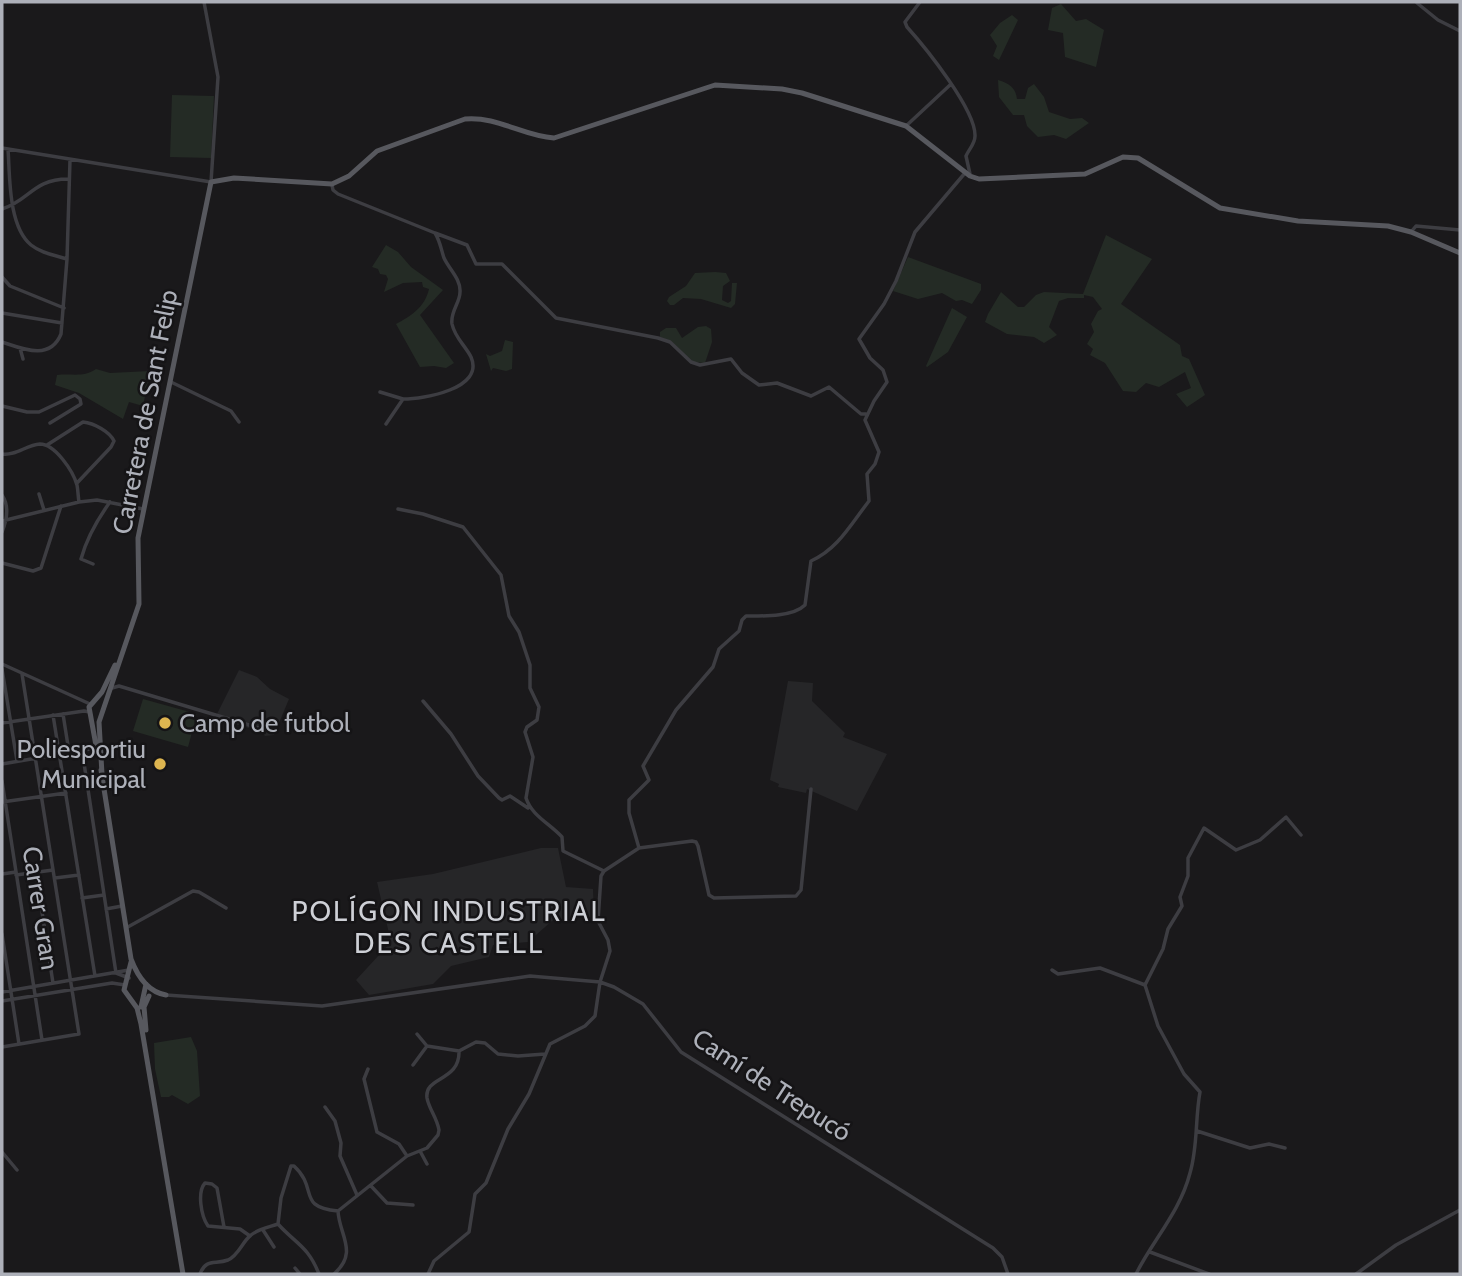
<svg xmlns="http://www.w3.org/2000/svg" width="1462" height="1276" viewBox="0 0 1462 1276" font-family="Cabin,sans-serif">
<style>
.built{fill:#262628}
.green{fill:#242b25}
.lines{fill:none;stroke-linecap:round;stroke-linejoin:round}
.minor{stroke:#3d3d42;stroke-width:3.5}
.major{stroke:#57585e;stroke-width:5}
.poi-dot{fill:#ddb550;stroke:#151416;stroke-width:2.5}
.labels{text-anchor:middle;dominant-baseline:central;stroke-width:5;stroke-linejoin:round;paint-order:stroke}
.street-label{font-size:26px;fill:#adb0b9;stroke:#151416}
.poi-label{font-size:26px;fill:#adb0b9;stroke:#151416;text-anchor:start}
.neighbourhood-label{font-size:28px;letter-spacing:2px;fill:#ced0d6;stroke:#151416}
</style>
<rect width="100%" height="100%" fill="#1a191b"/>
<path class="built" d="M239,670l18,7 13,12 19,10 -15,36 -9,1 -3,-4 -47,-14z
M788,681l25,2 -1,18 33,32 -2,4 44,17 -30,57 -50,-22 -1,4 -28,-6 1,-3 -9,-4z
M541,848h17l8,39 27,2 1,28 -41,3 -25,22 -35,3 -4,12 -38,9 -18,18 -64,11 -13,-15 35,-38 -14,-60 56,-8z"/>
<path class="green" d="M1061,4l15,17 10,-2 18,11 -8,37 -31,-10 -2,-24 -15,-3 4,-22z
M1012,15l6,5 -19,40 -6,-4 4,-10 -7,-11 10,-12z
M998,80c11,3 18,8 19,19h8l3,-11 6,-4 10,13 5,15 21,7 12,-1 7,5 -23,16 -12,-4 -16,2 -11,-11 -3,-11h-11l-14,-18z
M172,95l42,1 -3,62 -41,-1z
M1106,235l46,24 -31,45 59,41 2,11 7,3 16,36 -18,12 -11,-13 15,-6 -6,-16 -26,15 -13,-4 -10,9 -13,-1 -18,-28 -15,-8 3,-6 -6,-5 7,-12 -3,-8 7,-13 4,-2 -9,-12 -9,-2v3h-16l-9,3 -10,26 8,8 -13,8 -10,-6 -27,-3 -22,-12 3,-8 13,-22 17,15h6l12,-12 8,-3 39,2z
M386,245l12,7 13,15 32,23 -23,25 34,48 -8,5 -12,-2 -14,1 -24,-43c15,-8 29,-17 33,-35l-6,-2 -1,-5 -19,1 -19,9 4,-13 -2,-4 -6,-1 -2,-5 -6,-2z
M908,257l73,27v6l-9,14 -10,-4 -6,1 -14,-8 -24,6 -25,-8z
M715,272l11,1 4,8 -7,5 -1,14 6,3 3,-2 1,-18h5l-2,21 -4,4 -30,-9 -18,-1 -9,7h-4l-3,-4 2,-4 17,-11 9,-13z
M952,308l15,9 -19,35 -21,15 -1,-1z
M706,326l5,3 1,13 -7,21 -13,-1 -21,-21 -11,-4v-5l6,-4h10l6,10 16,-11z
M505,340l8,2 -1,27 -6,2 -13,-3 -2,3 -5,-17 4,2 12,-5z
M96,369l14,4 40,-2 -7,35 -14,-4 -6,17 -44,-26 -24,-8 2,-10c16,-2 25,3 39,-6z
M143,699l54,15 -9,33 -55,-16z
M191,1037l6,14 3,45 -12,8 -16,-9 -3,2h-8l-6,-28 -1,-26z"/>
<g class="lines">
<path class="minor" d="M920,2l-15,20 2,5c18,20 69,83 68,109 0,8 -6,13 -9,20l4,18
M1417,3l21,17 22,11
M906,126l44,-41
M2,148l209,34 7,-105 -14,-75
M8,149c2,27 0,77 23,96 10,8 23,10 36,14
M332,185l1,5 5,4 97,39c5,8 6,16 9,25 5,11 17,21 16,34 0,11 -10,20 -8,32 3,14 13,21 19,33 14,32 -48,42 -68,42l-17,25
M2,209c27,-8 31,-30 66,-30
M1411,232l5,-6 44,4
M435,233l32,12 9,19h26l54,54 102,20 12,4 21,20 9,3 31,-6 11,14 17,12 18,-2 34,13 18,-9 32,27h5
M2,277l8,9 54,22
M2,313l60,10
M2,342c21,7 48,19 59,-8l6,-75 3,-99
M20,348l3,11
M171,382l60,29 8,11
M380,392l23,7
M2,406l25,6h12l36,-17 5,4 1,5 -31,19
M47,445l36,-23c11,1 27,10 31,19l-3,6 -34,36
M2,454c14,2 24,-9 38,-10 15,0 33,27 37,41 1,5 1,11 2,17
M39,494l5,16
M2,495c8,12 5,25 0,37
M398,509l25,5 40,13 38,48 8,41 10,16 11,33v23l9,19 -2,13 -10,7 -2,5 8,25 -7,41c6,18 23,25 36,39l1,14 41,20
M2,521l77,-19 18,-2 46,9
M2,563l31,8 8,-3 20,-62
M93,564l-12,-5c6,-22 16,-39 29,-57
M2,664l88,40
M2,669l15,92
M112,688l7,-2 150,45
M423,701l28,33 27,42 21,22 3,2 8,-4 18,12
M63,714l6,38
M53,715l42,261
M2,723l82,-12 6,1
M82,750l34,223 13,5
M2,764l94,-16
M2,781l40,259
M2,802l64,-9
M639,848l-10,-35v-13l20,-20 -6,-14 33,-56 37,-43 6,-18 20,-18 3,-11 4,-4c16,0 47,1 59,-11l6,-44c27,-12 40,-37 58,-60l-2,-27 8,-10 4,-12 -14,-32 9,-19 13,-19 -4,-12 -13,-12 -11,-19 25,-35 12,-23 19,-49 50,-59
M36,873l17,110
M2,874l14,-2
M16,875l37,-5
M55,878l24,-3
M82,898l22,-3
M106,909l16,-3
M126,928l67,-37 6,1 27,16
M2,934l17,110
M1052,970l6,4 42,-6 45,17
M2,992l127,-22
M166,995l156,11 208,-30 70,6 14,5 29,17 38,48 312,196 9,9 6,17
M2,1001l110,-18 13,2
M417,1034l10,12
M2,1047l77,-13 -57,-360
M413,1065l14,-19 32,5
M368,1069l-4,10 13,53 22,12 8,12
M325,1107l10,14 6,22 -1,13 17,39
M1197,1131l53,17 19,-4 16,4
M420,1151l7,13
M2,1152l15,18
M371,1186l16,17 26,2
M224,1227l-7,-39 -5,-4 -7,-1c-8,9 -4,33 3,43l32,3 10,7
M263,1230l11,17
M1150,1252l59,22
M295,1268l5,6
M200,1274c6,-16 15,-9 28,-14 11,-5 14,-18 23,-25 7,-6 19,-8 27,-11
M319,1274c-11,-28 -23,-30 -41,-50l3,-26 10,-32h3c25,23 2,41 44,45
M334,1274c25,-22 5,-39 4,-63l69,-55 20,-8 11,-13 1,-5c-2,-12 -10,-21 -12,-32 -3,-22 33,-16 32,-47l17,-9 9,1 13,11 20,2 27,-2
M428,1274l6,-13 35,-29 6,-38 11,-11 22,-54 21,-35 21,-50 35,-18 10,-10 5,-34 10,-31 -2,-11 -10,-19 3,-45 3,-5 35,-23 53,-7 4,1 2,4 11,49 5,3 82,-2 5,-6 10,-101
M1136,1274c17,-34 44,-62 54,-101 8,-27 5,-54 10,-81l-16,-18 -26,-48 -13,-41 18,-36 5,-20 14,-23 -2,-9 8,-21v-18l16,-30 32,22 24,-10 26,-23 15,18
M1356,1274l40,-29 64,-35"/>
<path class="major" d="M97,751l-8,-44 13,-15 13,-27
M101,770l30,189c6,16 17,33 35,36
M102,774l-3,-52 40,-118 -1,-66 73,-356 23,-4 98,6 17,-8 28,-25 88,-32c32,-3 58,17 89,19l161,-53 67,4 20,4 104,33 64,50 9,3 106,-5 38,-17 15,1 82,50 78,13 90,5 23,6 49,21
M131,962l-7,28 13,18 4,16 42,250
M141,1007l5,-23
M146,1030l-2,-23 5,-11"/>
</g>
<g class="poi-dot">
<circle cx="165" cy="723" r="7"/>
<circle cx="160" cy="764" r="7"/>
</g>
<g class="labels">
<g class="street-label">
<text transform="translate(145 412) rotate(-79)">Carretera de Sant Felip</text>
<text transform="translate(41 908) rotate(81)">Carrer Gran</text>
<text transform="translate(772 1085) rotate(33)">Camí de Trepucó</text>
</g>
<g class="poi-label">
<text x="179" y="723">Camp de futbol</text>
<text x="146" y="749" text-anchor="end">Poliesportiu<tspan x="146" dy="30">Municipal</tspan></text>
</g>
<g class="neighbourhood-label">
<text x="449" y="911">POLÍGON INDUSTRIAL<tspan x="449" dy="32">DES CASTELL</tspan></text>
</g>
</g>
<rect width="1462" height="1276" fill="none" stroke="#adb0b9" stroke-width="7"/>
</svg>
